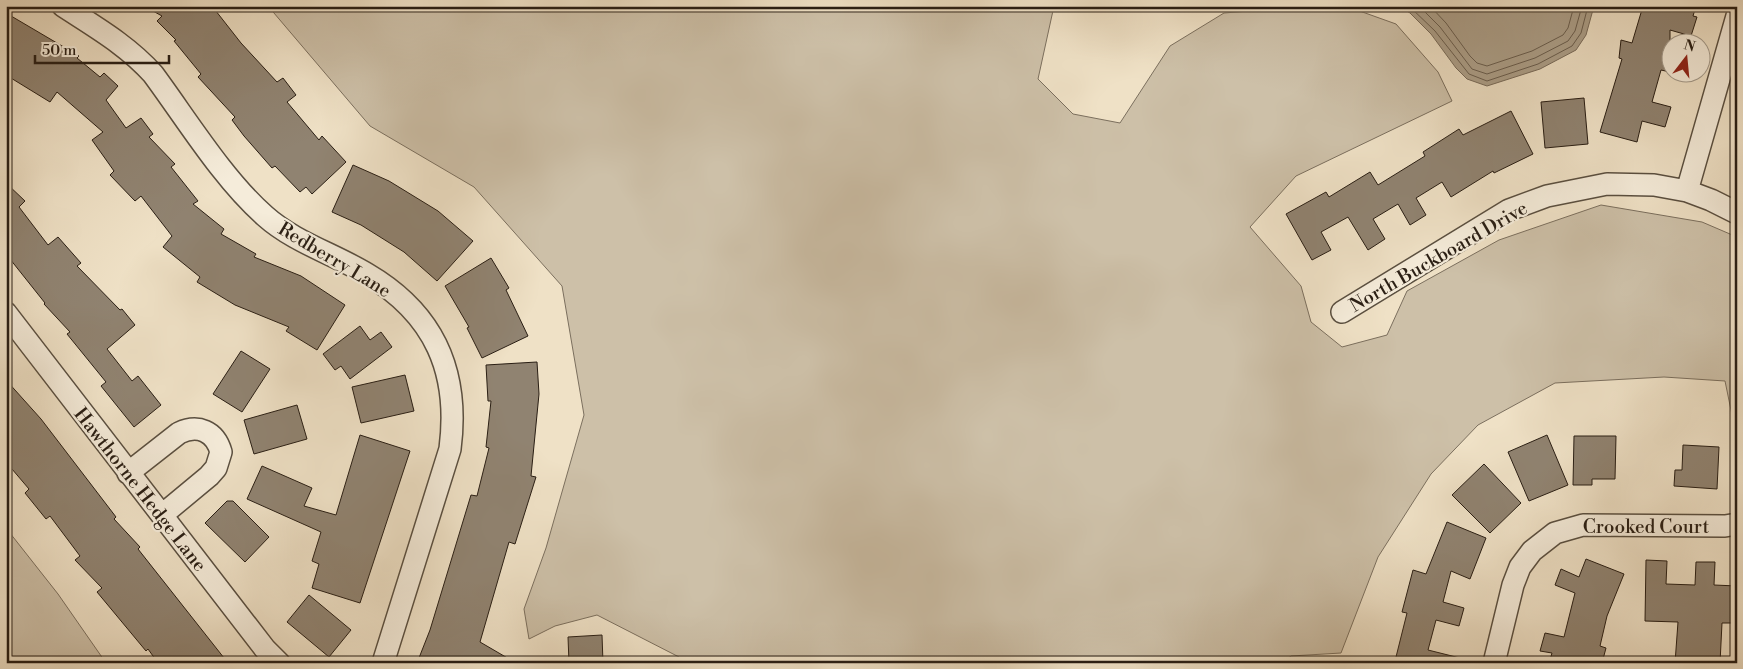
<svg xmlns="http://www.w3.org/2000/svg" width="1743" height="669" font-family="'Libre Bodoni',serif">
<style>
.green{fill:#cdc0a8;stroke:#7b6f5e}
.water{fill:#ac9f89;stroke:#786b5a}
.lines{fill:none;stroke-linecap:round;stroke-linejoin:round}
.shore{stroke:#6a5e4e;stroke-width:1}
.building{fill:#908371;stroke:#291e14}
.minor-casing{stroke:#5a4f40;stroke-width:24}
.minor{stroke:#f5ecda;stroke-width:21}
.labels{text-anchor:middle;stroke-width:4.5;stroke-linejoin:round;paint-order:stroke}
.street-label{font-size:19px;fill:#291e14;stroke:#f5ecda}
</style>
<rect width="100%" height="100%" fill="#efe1c6"/>
<filter id="stains"><feTurbulence type="fractalNoise" baseFrequency=".004" numOctaves="4"/><feColorMatrix values="0 0 0 0 .2 0 0 0 0 .09 0 0 0 0 .02 0 0 0 .5 -.17"/></filter>
<radialGradient id="worn" r=".72"><stop offset=".6" stop-color="#630" stop-opacity="0"/><stop offset="1" stop-color="#630" stop-opacity=".3"/></radialGradient>
<!-- green -->
<path class="green" d="M 268,6 L 1054,6 L 1038,79 L 1073,114 L 1120,123 L 1170,46 L 1224,13 L 1311,6 L 1354,9 L 1396,24 L 1438,72 L 1452,101 L 1296,176 L 1250,227 L 1301,286 L 1311,322 L 1342,347 L 1387,335 L 1407,291 L 1499,240 L 1601,205 L 1702,222 L 1737,237 L 1737,410 L 1732,415 L 1725,381 L 1664,377 L 1555,383 L 1478,425 L 1431,474 L 1378,557 L 1341,653 L 1291,656 L 1282,663 L 680,663 L 679,657 L 597,615 L 555,626 L 529,639 L 524,609 L 546,548 L 584,415 L 562,286 L 474,187 L 370,126 Z
M 6,528 L 58,594 L 106,663 L 6,663 Z"/>
<!-- water -->
<path class="water" d="M 1399,6 L 1594,6 L 1586,35 L 1576,50 L 1540,69 L 1487,86 L 1467,79 L 1456,68 L 1431,34 L 1410,13 Z"/>
<g class="lines">
<!-- shore -->
<path class="shore" d="M 1409,6 L 1435,31 L 1469,74 L 1487,81 L 1538,64 L 1572,46 L 1581,33 L 1588,6
M 1419,6 L 1440,27 L 1472,69 L 1487,74 L 1535,58 L 1568,41 L 1575,31 L 1582,6
M 1430,6 L 1446,23 L 1470,56 L 1477,63 L 1487,66 L 1532,51 L 1563,35 L 1568,28 L 1574,6"/>
</g>
<!-- building -->
<path class="building" d="M 144,6 L 212,6 L 241,43 L 277,82 L 283,78 L 296,95 L 287,102 L 319,140 L 322,136 L 346,162 L 312,194 L 306,187 L 300,192 L 275,166 L 272,168 L 244,136 L 232,120 L 235,117 L 198,77 L 201,74 L 174,41 L 176,40 L 157,21 L 162,16 Z
M 1643,6 L 1696,6 L 1693,16 L 1697,17 L 1691,36 L 1670,30 L 1670,72 L 1661,70 L 1652,102 L 1671,107 L 1665,127 L 1642,121 L 1637,142 L 1600,132 L 1622,59 L 1619,58 L 1621,40 L 1632,43 Z
M 6,13 L 79,56 L 77,58 L 100,77 L 104,73 L 118,86 L 106,100 L 126,128 L 141,118 L 153,134 L 149,137 L 175,164 L 171,167 L 198,201 L 193,204 L 224,229 L 221,234 L 256,254 L 254,257 L 301,276 L 345,305 L 317,350 L 286,331 L 289,327 L 235,305 L 197,282 L 200,277 L 163,247 L 172,236 L 141,196 L 135,201 L 110,175 L 114,171 L 92,140 L 103,132 L 57,92 L 50,102 L 6,75 Z
M 1584,98 L 1588,144 L 1545,148 L 1541,102 Z
M 1511,111 L 1533,154 L 1494,173 L 1493,171 L 1451,197 L 1442,182 L 1416,198 L 1426,215 L 1410,225 L 1398,204 L 1373,219 L 1385,239 L 1368,250 L 1348,217 L 1321,232 L 1331,250 L 1312,260 L 1286,214 L 1326,192 L 1329,197 L 1370,172 L 1378,185 L 1425,156 L 1423,152 L 1459,129 L 1463,135 Z
M 353,165 L 389,181 L 438,211 L 473,241 L 437,281 L 404,252 L 361,225 L 332,212 Z
M 6,183 L 25,201 L 19,207 L 48,245 L 58,237 L 81,263 L 77,266 L 120,310 L 122,309 L 135,325 L 107,349 L 132,381 L 138,376 L 161,405 L 134,427 L 101,386 L 106,382 L 67,334 L 70,332 L 44,304 L 45,303 L 6,254 Z
M 491,258 L 509,288 L 506,290 L 528,336 L 482,358 L 467,328 L 469,327 L 445,286 Z
M 360,326 L 370,340 L 381,332 L 392,347 L 350,379 L 341,366 L 335,370 L 323,354 Z
M 241,351 L 270,369 L 242,412 L 213,394 Z
M 537,362 L 539,394 L 531,476 L 536,477 L 515,544 L 509,542 L 480,642 L 516,663 L 417,663 L 430,630 L 471,495 L 477,496 L 489,448 L 486,447 L 491,401 L 488,401 L 486,365 Z
M 405,375 L 414,411 L 361,423 L 352,387 Z
M 6,380 L 41,419 L 116,517 L 114,519 L 140,547 L 138,549 L 228,663 L 158,663 L 148,649 L 146,651 L 97,592 L 102,588 L 75,560 L 80,556 L 50,516 L 46,519 L 25,493 L 29,489 L 6,462 Z
M 297,405 L 307,439 L 254,454 L 244,420 Z
M 360,435 L 410,451 L 360,603 L 312,588 L 319,564 L 312,561 L 321,532 L 247,499 L 262,466 L 312,488 L 304,506 L 336,515 Z
M 1547,435 L 1568,485 L 1529,501 L 1508,452 Z
M 1574,436 L 1616,436 L 1615,479 L 1592,479 L 1592,485 L 1573,485 Z
M 1683,445 L 1719,447 L 1717,489 L 1674,486 L 1675,470 L 1682,470 Z
M 1484,464 L 1521,503 L 1490,533 L 1452,495 Z
M 227,501 L 233,501 L 269,537 L 245,562 L 205,523 Z
M 1447,522 L 1486,538 L 1470,579 L 1451,571 L 1443,602 L 1464,608 L 1459,626 L 1436,620 L 1428,650 L 1460,658 L 1459,663 L 1402,663 L 1395,661 L 1407,613 L 1402,612 L 1413,570 L 1426,574 Z
M 1586,559 L 1624,574 L 1607,616 L 1600,646 L 1606,648 L 1602,663 L 1549,663 L 1552,653 L 1540,651 L 1545,633 L 1564,637 L 1575,593 L 1555,585 L 1561,569 L 1579,577 Z
M 1646,560 L 1667,561 L 1666,584 L 1695,585 L 1696,562 L 1715,562 L 1714,585 L 1737,586 L 1737,623 L 1722,623 L 1720,663 L 1675,663 L 1678,622 L 1645,621 Z
M 309,595 L 351,630 L 329,657 L 287,622 Z
M 602,635 L 603,663 L 569,663 L 568,637 Z"/>
<g class="lines">
<defs>
<path id="minor" d="M 63,6 C 95,27 127,45 153,74 C 187,120 223,179 265,216 C 294,242 334,254 367,274 C 435,314 460,372 450,449 L 383,663
M 1687,191 L 1737,16
M 1342,312 L 1509,210 L 1547,196 L 1607,184 L 1654,185 L 1687,191 L 1711,200 L 1737,213
M 6,313 L 265,649 L 279,663
M 128,473 L 179,433 C 198,424 215,431 221,452 L 216,468 L 209,476 L 162,515
M 1494,663 L 1513,585 L 1520,567 L 1532,551 L 1555,533 L 1583,525 L 1725,526 L 1737,524"/>
</defs>
<!-- minor casing -->
<use href="#minor" class="minor-casing"/>
<!-- minor -->
<use href="#minor" class="minor"/>
</g>
<g class="labels">
<!-- street labels -->
<g class="street-label">
<text transform="translate(1438 256) rotate(-30)" y="7">North Buckboard Drive</text>
<text transform="translate(335 259) rotate(31)" y="7">Redberry Lane</text>
<text transform="translate(141 489) rotate(52)" y="7">Hawthorne Hedge Lane</text>
<text x="1646" y="533">Crooked Court</text>
</g>
</g>
<!-- margin -->
<rect width="1743" height="669" fill="none" stroke="#efe1c6" stroke-width="25"/>
<rect x="8" y="8" width="1728" height="654" fill="none" stroke="#291e14" stroke-width="2.5"/>
<rect x="12" y="12" width="1718" height="644" fill="none" stroke="#291e14"/>
<!-- north arrow -->
<g transform="translate(1686 58) rotate(16)"><circle r="24" fill="#f5ecda" stroke="#a39a8b"/>
<path d="M0-4L9 19L0 12L-9 19Z" fill="#8f2418"/>
<text y="-8" font-size="14" font-weight="bold" text-anchor="middle" fill="#291e14">N</text>
</g>
<!-- scale -->
<path d="M35 55v8h134v-8" fill="none" stroke="#291e14" stroke-width="2.5"/>
<text x="42" y="55" font-size="15" fill="#291e14" stroke="#f5ecda" stroke-width="4" paint-order="stroke">50 m</text>
<rect width="100%" height="100%" filter="url(#stains)"/>
<rect width="100%" height="100%" fill="url(#worn)"/>
</svg>
